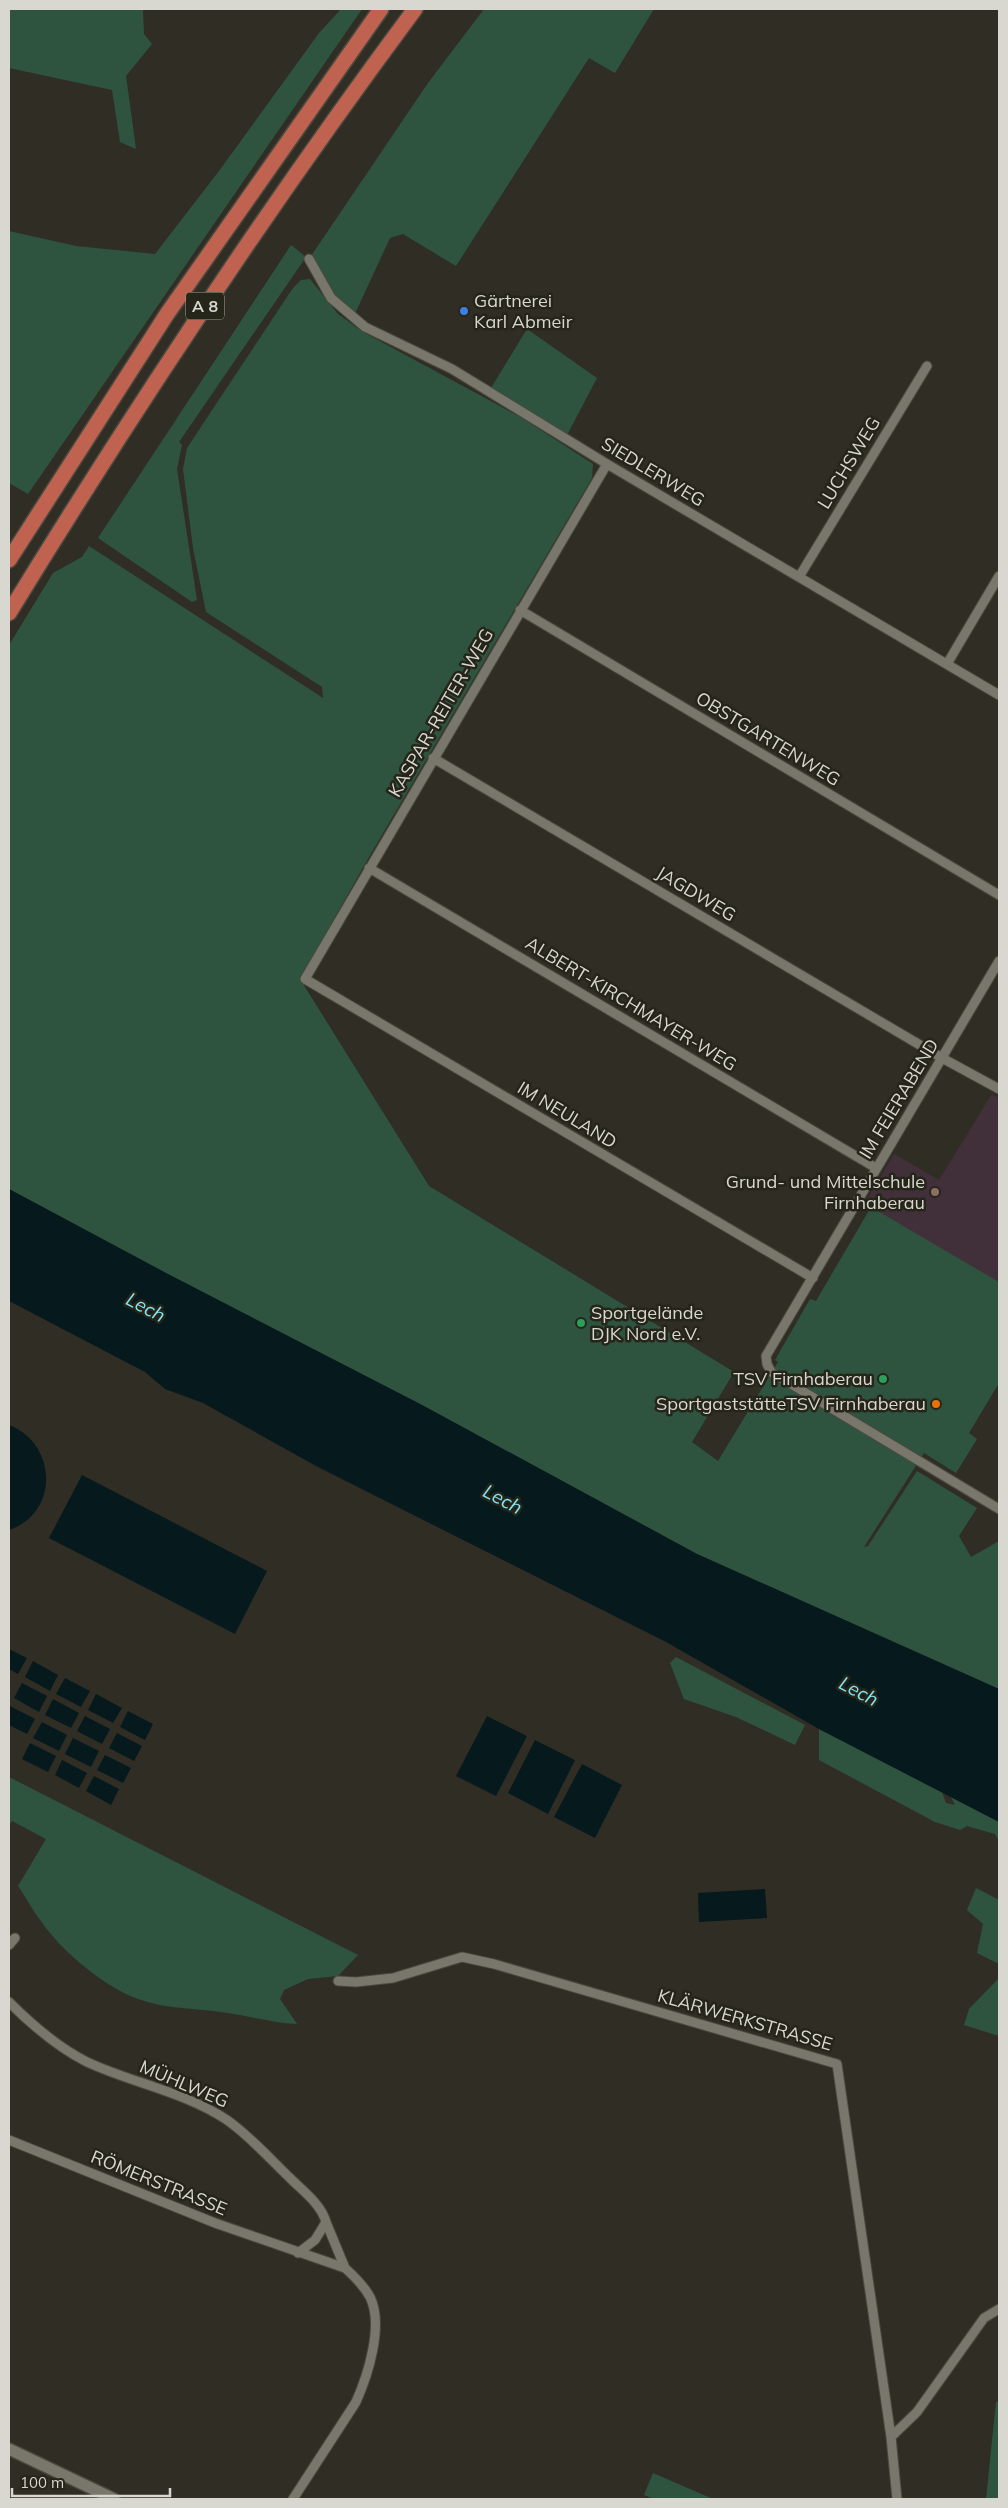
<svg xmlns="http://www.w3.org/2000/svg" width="1008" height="2508" font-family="Mulish,sans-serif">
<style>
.education{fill:#413039}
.green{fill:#2e5440}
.water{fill:#06191c}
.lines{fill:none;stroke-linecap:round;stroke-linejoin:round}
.street-casing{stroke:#4a4940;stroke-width:11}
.secondary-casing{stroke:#4a4940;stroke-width:14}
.highway-casing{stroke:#4a4940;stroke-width:18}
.street{stroke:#79776b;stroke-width:9}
.secondary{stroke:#79776b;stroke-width:11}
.highway{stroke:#bf624f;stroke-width:15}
.shop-dot{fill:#3f7fe0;stroke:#26251a;stroke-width:2}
.education-dot{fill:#8d6e63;stroke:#26251a;stroke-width:2}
.leisure-dot{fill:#2e9e5b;stroke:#26251a;stroke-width:2}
.food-dot{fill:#e8710a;stroke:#26251a;stroke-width:2}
.labels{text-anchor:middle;stroke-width:5;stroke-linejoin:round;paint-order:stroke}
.shield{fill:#26251a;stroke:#a3a299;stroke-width:1}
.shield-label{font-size:16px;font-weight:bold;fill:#d8d7d0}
.poi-label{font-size:18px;fill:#d8d7d0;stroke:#26251a;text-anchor:end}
.street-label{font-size:18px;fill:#d8d7d0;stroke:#26251a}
.water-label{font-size:19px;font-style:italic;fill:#81e5f4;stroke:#26251a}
</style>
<rect width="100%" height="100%" fill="#302e24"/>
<!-- education -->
<path class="education" d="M 992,1094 L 999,1098 L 999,1282 L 864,1204 L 894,1154 L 939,1180 Z"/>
<!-- green -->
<path class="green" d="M 9,9 L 143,9 L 144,34 L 152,44 L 126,76 L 136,149 L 120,142 L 112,90 L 9,68 Z
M 341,9 L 362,9 L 28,494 L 9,483 L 9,231 L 76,246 L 155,254 L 219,171 L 319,33 Z
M 484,9 L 654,9 L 615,73 L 589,58 L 456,266 L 403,234 L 390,238 L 353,318 L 331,298 L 309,259 L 428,83 Z
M 291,245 L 306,257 L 179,442 L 182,445 L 177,469 L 197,600 L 192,602 L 98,538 Z
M 310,279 L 338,314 L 363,332 L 522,418 L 593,464 L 592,478 L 369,857 L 300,979 L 429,1186 L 734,1372 L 692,1442 L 718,1461 L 778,1362 L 775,1360 L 810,1299 L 816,1301 L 871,1207 L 999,1282 L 999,1383 L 969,1433 L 977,1439 L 956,1473 L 924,1453 L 864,1547 L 868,1546 L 917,1471 L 977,1508 L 959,1536 L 971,1557 L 999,1541 L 999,1689 L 697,1554 L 422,1405 L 166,1273 L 9,1189 L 9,645 L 53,573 L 82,557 L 89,546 L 323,698 L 322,687 L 206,612 L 193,548 L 183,469 L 187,448 L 293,288 L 301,280 Z
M 527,329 L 597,378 L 566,437 L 491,388 Z
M 676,1657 L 805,1725 L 795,1745 L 736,1717 L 684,1699 L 670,1663 Z
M 819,1729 L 942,1792 L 946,1803 L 955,1805 L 951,1797 L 999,1822 L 999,1841 L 995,1834 L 967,1826 L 960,1830 L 935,1822 L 819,1760 Z
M 9,1777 L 358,1955 L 338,1976 L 308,1979 L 284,1990 L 280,1999 L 297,2024 C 271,2023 247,2015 221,2012 C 194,2008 165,2009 138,1999 C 105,1987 61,1951 41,1921 C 32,1910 26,1897 18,1886 L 46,1839 L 12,1821 L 9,1825 Z
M 976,1888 L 999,1900 L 999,1964 L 977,1953 L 983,1924 L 967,1910 Z
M 999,1978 L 999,2036 L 964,2025 L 969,2009 Z
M 996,2402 L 999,2402 L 999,2499 L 986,2499 Z
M 653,2473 L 713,2499 L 654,2499 L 644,2495 Z"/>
<!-- water -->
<path class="water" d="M 9,1189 L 166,1273 L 422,1405 L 697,1554 L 999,1689 L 999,1822 L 819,1729 L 666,1642 L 316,1466 L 203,1403 L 165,1389 L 145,1372 L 9,1301 Z
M 9,1425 C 57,1443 60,1513 9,1530 Z
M 82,1475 L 267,1571 L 235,1634 L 49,1538 Z
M 9,1649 L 27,1658 L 18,1674 L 9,1669 Z
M 33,1661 L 58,1675 L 50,1691 L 25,1677 Z
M 65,1678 L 90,1691 L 81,1707 L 56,1694 Z
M 22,1683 L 47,1696 L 39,1712 L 14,1698 Z
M 96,1694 L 122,1708 L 113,1723 L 88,1710 Z
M 53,1699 L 79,1713 L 71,1728 L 45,1715 Z
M 10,1706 L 35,1719 L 27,1734 L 9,1725 Z
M 128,1711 L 153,1724 L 145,1740 L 120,1727 Z
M 85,1716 L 110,1729 L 102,1744 L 77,1731 Z
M 487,1716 L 527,1736 L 496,1796 L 456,1776 Z
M 42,1722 L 67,1735 L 59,1751 L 33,1738 Z
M 117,1733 L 142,1746 L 134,1761 L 109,1748 Z
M 73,1738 L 99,1751 L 91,1767 L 65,1754 Z
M 535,1740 L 575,1760 L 548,1814 L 508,1793 Z
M 30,1743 L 56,1756 L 48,1772 L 22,1759 Z
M 105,1755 L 131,1768 L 123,1783 L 97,1770 Z
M 62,1760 L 87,1773 L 79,1788 L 55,1775 Z
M 582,1764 L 622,1785 L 595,1838 L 554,1817 Z
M 94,1776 L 119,1789 L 111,1805 L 86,1791 Z
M 765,1889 L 767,1918 L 699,1922 L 698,1893 Z"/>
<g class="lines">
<defs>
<path id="street" d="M 309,259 L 331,298 L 365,327 L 452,369 L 607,464 L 999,695
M 607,464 L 305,979 L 813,1278
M 799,577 L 927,366
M 520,610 L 999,895
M 947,664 L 999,576
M 433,758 L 942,1058 L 999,1089
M 369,868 L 876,1168
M 999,961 L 766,1356 L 767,1364 L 771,1372 L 999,1509
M 9,1945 L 15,1938
M 338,1981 L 356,1982 L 393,1978 L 462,1957 L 494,1964 L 837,2064 L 891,2437 L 897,2499
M 9,2002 C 31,2024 59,2048 87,2062 C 132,2083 185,2092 227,2120 C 250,2136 270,2159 291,2179 C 303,2191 321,2204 326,2222
M 9,2140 L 215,2223 L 345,2268 C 354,2276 364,2286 370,2297 C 384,2325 368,2375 356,2402 L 293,2499
M 298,2253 L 315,2240 L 326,2222 L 345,2268
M 891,2437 L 917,2412 L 984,2318 L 999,2309"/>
<path id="secondary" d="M 9,2449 L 114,2499"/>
<path id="highway" d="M 9,560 L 167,314 L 381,9
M 9,613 C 136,406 270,204 415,9"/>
</defs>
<!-- street casing -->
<use href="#street" class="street-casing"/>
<!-- secondary casing -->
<use href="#secondary" class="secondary-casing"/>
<!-- highway casing -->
<use href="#highway" class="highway-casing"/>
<!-- street -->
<use href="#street" class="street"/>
<!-- secondary -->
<use href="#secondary" class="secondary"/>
<!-- highway -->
<use href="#highway" class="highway"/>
</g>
<!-- markers -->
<circle class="shop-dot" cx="464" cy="311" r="5"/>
<circle class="education-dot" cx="935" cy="1192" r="5"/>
<g class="leisure-dot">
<circle cx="581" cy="1323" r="5"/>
<circle cx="883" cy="1379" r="5"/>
</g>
<circle class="food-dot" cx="936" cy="1404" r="5"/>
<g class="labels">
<!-- shield labels -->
<rect class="shield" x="186" y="292.5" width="38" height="27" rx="4"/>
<g class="shield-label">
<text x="205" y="312">A 8</text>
</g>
<!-- poi labels -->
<g class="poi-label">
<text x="474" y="307" text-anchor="start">Gärtnerei<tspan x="474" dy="21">Karl Abmeir</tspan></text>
<text x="925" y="1188">Grund- und Mittelschule<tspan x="925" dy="21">Firnhaberau</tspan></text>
<text x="591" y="1319" text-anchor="start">Sportgelände<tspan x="591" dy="21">DJK Nord e.V.</tspan></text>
<text x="873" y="1385">TSV Firnhaberau</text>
<text x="926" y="1410">SportgaststätteTSV Firnhaberau</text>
</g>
<!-- street labels -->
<g class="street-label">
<text transform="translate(849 463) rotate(-59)" y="6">LUCHSWEG</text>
<text transform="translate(653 472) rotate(31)" y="6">SIEDLERWEG</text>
<text transform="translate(441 713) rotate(-60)" y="6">KASPAR-REITER-WEG</text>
<text transform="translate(768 739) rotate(31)" y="6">OBSTGARTENWEG</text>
<text transform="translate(696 894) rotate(31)" y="6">JAGDWEG</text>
<text transform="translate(631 1004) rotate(31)" y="6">ALBERT-KIRCHMAYER-WEG</text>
<text transform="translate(899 1099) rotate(-59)" y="6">IM FEIERABEND</text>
<text transform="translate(567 1115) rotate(31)" y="6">IM NEULAND</text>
<text transform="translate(745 2020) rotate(16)" y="6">KLÄRWERKSTRASSE</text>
<text transform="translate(184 2084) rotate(23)" y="6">MÜHLWEG</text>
<text transform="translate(159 2183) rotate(22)" y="6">RÖMERSTRASSE</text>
</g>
<!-- water labels -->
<g class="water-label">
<text transform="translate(146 1307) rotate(28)" y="7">Lech</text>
<text transform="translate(503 1499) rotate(28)" y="7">Lech</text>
<text transform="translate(859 1691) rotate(28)" y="7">Lech</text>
</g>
</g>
<!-- border -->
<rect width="1008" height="2508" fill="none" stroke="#d8d7d0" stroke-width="20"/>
<!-- scale -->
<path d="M12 2488v8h158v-8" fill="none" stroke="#d8d7d0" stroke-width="2.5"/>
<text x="20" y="2488" font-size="15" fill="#d8d7d0" stroke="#26251a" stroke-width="4" paint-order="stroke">100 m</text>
</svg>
